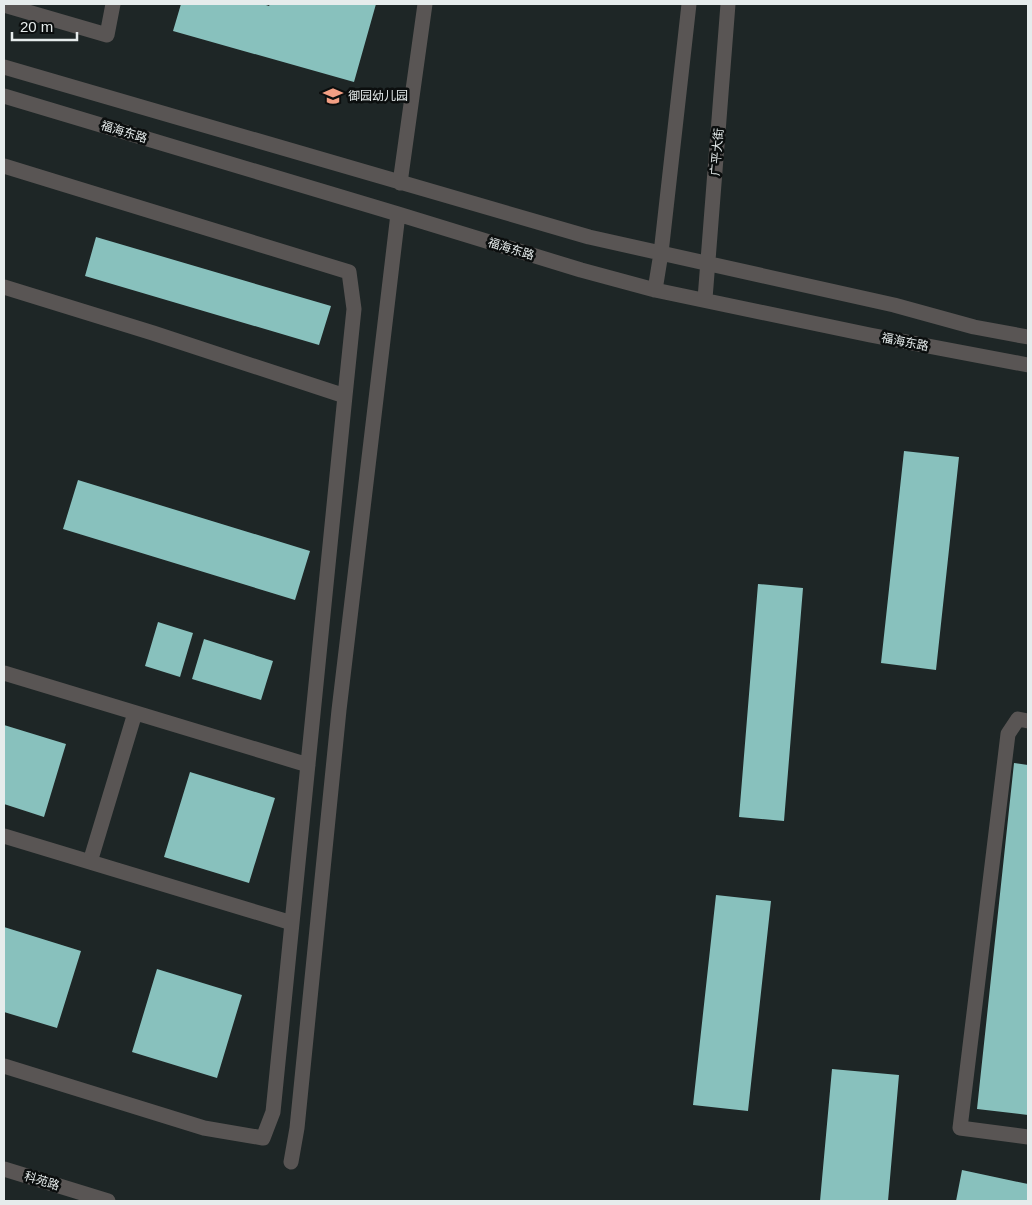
<svg xmlns="http://www.w3.org/2000/svg" width="1032" height="1205" font-family="Arial,'Noto Sans SC',sans-serif">
<style>
.building{fill:#88c1bd}
.lines{fill:none;stroke-linecap:round;stroke-linejoin:round}
.minor{stroke:#595554;stroke-width:15}
.labels{text-anchor:middle;stroke-width:5;stroke-linejoin:round;paint-order:stroke}
.poi-label{font-size:12px;fill:#e6ecec;stroke:#0b0e0e;text-anchor:start}
.street-label{font-size:12px;fill:#e6ecec;stroke:#0b0e0e}
</style>
<rect width="100%" height="100%" fill="#1e2626"/>
<!-- building -->
<path class="building" d="M 181,4 L 263,4 L 269,6 L 270,4 L 376,4 L 354,82 L 173,31 Z
M 96,237 L 331,306 L 319,345 L 85,276 Z
M 904,451 L 959,457 L 936,670 L 881,663 Z
M 78,480 L 310,551 L 295,600 L 63,529 Z
M 758,584 L 803,588 L 784,821 L 739,817 Z
M 158,622 L 193,633 L 180,677 L 145,666 Z
M 204,639 L 273,661 L 261,700 L 192,679 Z
M 4,725 L 66,744 L 44,817 L 4,804 Z
M 1014,763 L 1028,765 L 1028,1115 L 977,1109 Z
M 190,772 L 275,798 L 249,883 L 164,857 Z
M 716,895 L 771,901 L 748,1111 L 693,1105 Z
M 4,927 L 81,951 L 57,1028 L 4,1012 Z
M 157,969 L 242,995 L 217,1078 L 132,1052 Z
M 832,1069 L 899,1075 L 888,1201 L 820,1201 Z
M 962,1170 L 1028,1184 L 1028,1201 L 956,1201 Z"/>
<g class="lines">
<!-- minor -->
<path class="minor" d="M 4,5 L 107,35 L 113,4
M 4,67 L 589,237 L 894,305 L 974,327 L 1028,337
M 4,96 L 398,214 L 581,270 L 655,290 L 870,335 L 1028,365
M 4,166 L 349,272 L 354,309 L 345,396 L 153,333 L 4,287
M 400,183 L 425,4
M 655,290 L 661,253 L 689,4
M 705,299 L 728,4
M 4,673 L 308,765
M 1028,721 L 1018,719 L 1008,734 L 960,1128 L 1028,1137
M 4,836 L 292,923
M 90,862 L 135,713
M 4,1066 L 204,1128 L 263,1138 L 273,1112 L 345,396
M 291,1162 L 297,1128 L 339,710 L 398,214
M 4,1169 L 108,1201"/>
</g>
<!-- icons -->
<defs>
<symbol id="school-bare" viewBox="-9 -9 18 18"><path d="M0-5L7-2L0 1L-7-2ZM-4 1L0 2.5L4 1V4Q0 6-4 4Z" fill="#f39f84" stroke="#0b0e0e" stroke-width="2.5" paint-order="stroke"/></symbol>
</defs>
<g fill-rule="evenodd">
<use href="#school-bare" x="319" y="82" width="28" height="28"/>
</g>
<g class="labels">
<!-- poi labels -->
<g class="poi-label">
<text x="348" y="100">御园幼儿园</text>
</g>
<!-- street labels -->
<g class="street-label">
<text transform="translate(124 132) rotate(17)" y="4">福海东路</text>
<text transform="translate(717 152) rotate(-85)" y="4">广平大街</text>
<text transform="translate(511 249) rotate(17)" y="4">福海东路</text>
<text transform="translate(905 342) rotate(11)" y="4">福海东路</text>
<text transform="translate(42 1181) rotate(17)" y="4">科苑路</text>
</g>
</g>
<!-- border -->
<rect width="1032" height="1205" fill="none" stroke="#e6ecec" stroke-width="10"/>
<!-- scale -->
<path d="M12 32v8h65v-8" fill="none" stroke="#e6ecec" stroke-width="2.5"/>
<text x="20" y="32" font-size="15" fill="#e6ecec" stroke="#0b0e0e" stroke-width="4" paint-order="stroke">20 m</text>
</svg>
